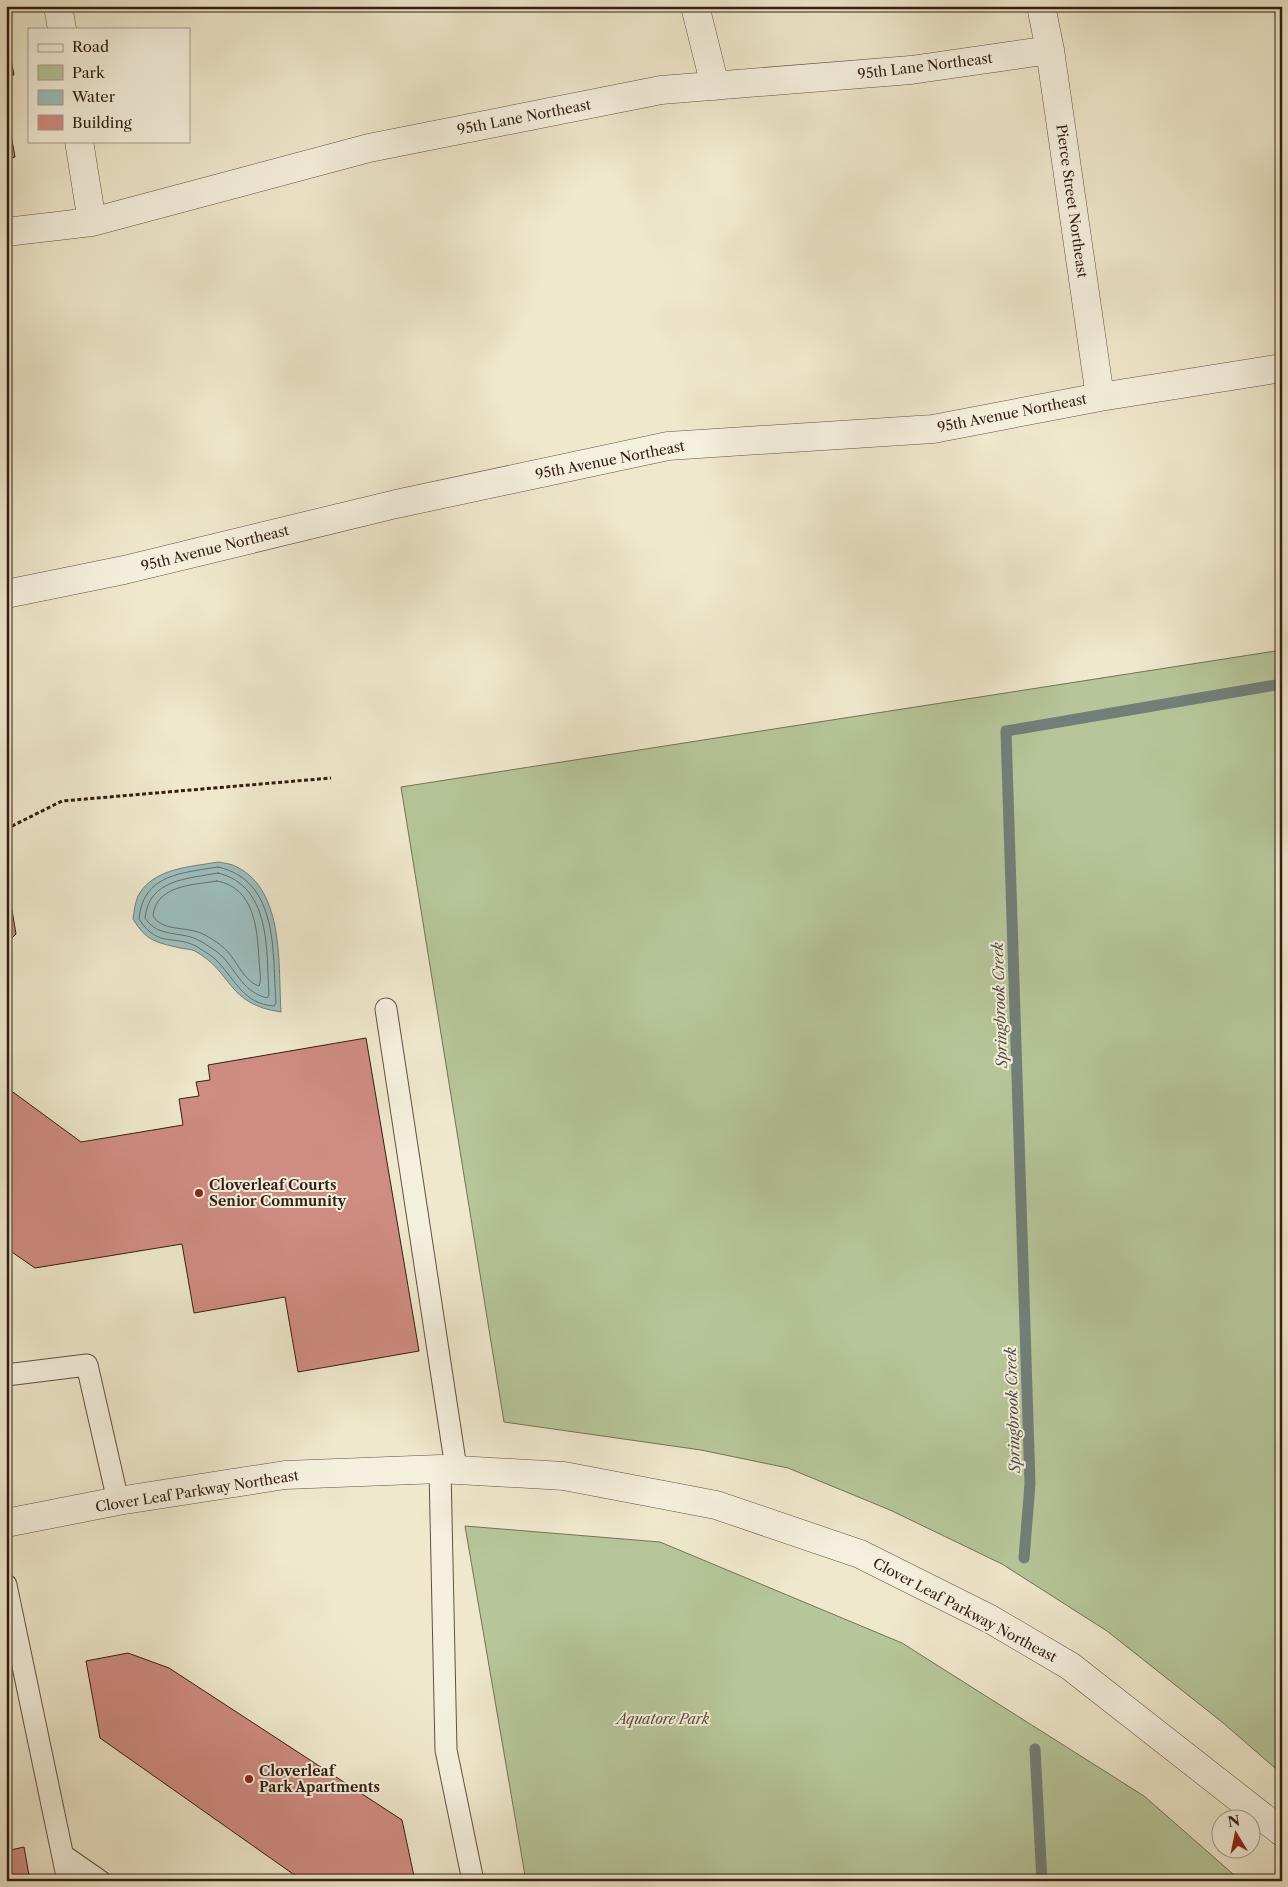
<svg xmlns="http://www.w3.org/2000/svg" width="1288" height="1887" font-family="'Libre Caslon Text',serif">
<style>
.green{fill:#b6c69a;stroke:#747256}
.water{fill:#9cbfbf;stroke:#727f79}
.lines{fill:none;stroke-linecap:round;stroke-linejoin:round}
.shore{stroke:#686e68;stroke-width:1}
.stream{stroke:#727f79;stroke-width:11}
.building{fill:#cf8c83;stroke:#331e11}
.service-casing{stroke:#625040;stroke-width:23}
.minor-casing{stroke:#625040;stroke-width:29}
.tertiary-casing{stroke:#625040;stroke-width:29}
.path{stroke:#331e11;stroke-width:3;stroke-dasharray:4 2.5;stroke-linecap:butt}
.service{stroke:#f5f0de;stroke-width:21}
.minor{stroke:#f5f0de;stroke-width:28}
.tertiary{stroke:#f5f0de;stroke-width:28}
.poi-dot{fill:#8f2418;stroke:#f5f0de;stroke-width:2}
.labels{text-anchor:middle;stroke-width:4;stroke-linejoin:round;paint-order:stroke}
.street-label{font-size:14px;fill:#331e11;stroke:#f5f0de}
.poi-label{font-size:14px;font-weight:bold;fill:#331e11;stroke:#f5f0de;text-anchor:start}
.park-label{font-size:14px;font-style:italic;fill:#5a503a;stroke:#f5f0de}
.water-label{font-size:15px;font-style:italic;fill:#524e45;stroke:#f5f0de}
</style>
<rect width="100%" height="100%" fill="#efe8cd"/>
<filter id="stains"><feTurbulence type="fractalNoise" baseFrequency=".004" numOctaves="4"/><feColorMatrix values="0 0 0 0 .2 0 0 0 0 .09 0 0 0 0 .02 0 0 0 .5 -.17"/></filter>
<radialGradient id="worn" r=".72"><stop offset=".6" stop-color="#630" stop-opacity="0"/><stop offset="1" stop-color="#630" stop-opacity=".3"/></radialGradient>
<!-- green -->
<path class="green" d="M 1282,650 L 1282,1774 L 1222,1722 L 1107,1631 L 1002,1564 L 890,1510 L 788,1468 L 701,1450 L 504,1422 L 401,787 Z
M 465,1526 L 660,1542 L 902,1643 L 1144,1796 L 1241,1881 L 526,1881 Z"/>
<!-- water -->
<path class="water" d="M 218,862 C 224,863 232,864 237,867 C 285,891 278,967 281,1012 C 226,1004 234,973 195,951 C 191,949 185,949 180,948 C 156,942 147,942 133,919 C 134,912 135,903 138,896 C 153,868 190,867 218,862 Z"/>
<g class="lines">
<!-- shore -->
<path class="shore" d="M 218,867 C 280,881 272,954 276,1003 L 274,1006 C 244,1004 236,981 218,962 C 213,956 205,952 199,948 C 176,933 159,950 139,919 C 143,874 182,873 218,867 Z
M 218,873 C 272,886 266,952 269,995 L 267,998 C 244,992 237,973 223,957 C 217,951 207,945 200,941 C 181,930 159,939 145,918 C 149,879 187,879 218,873 Z
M 217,881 C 255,888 257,929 259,959 C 259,967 262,979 259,986 C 245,982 237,962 228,952 C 222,945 211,938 203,934 C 187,926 163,932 153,916 C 156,885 193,885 217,881 Z"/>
<!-- stream -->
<path class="stream" d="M 1024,1558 L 1030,1484 L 1006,731 L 1282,684
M 1035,1749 L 1042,1881"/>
</g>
<!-- building -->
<path class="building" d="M 9,48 L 14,75 L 6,76 L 6,49 Z
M 7,112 L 15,157 L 6,159 L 6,112 Z
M 6,875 L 16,934 L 6,944 Z
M 366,1038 L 419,1351 L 298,1372 L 285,1297 L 194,1313 L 182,1244 L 35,1268 L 6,1248 L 6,1087 L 81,1142 L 183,1125 L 179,1099 L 199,1096 L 196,1082 L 210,1080 L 208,1065 Z
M 128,1653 L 169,1668 L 402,1820 L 415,1881 L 303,1881 L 100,1738 L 86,1661 Z
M 24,1847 L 30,1881 L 6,1881 L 6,1851 Z"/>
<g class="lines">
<defs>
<path id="service" d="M 386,1009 L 456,1468
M 6,1375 L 87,1365 L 118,1501
M 440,1469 L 446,1750 L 473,1881
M 6,1585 L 68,1881
M 64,1856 L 100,1881"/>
<path id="minor" d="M 58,6 L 62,29
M 695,6 L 715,86
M 1041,6 L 1050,50 L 1100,397
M 79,141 L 92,222
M 6,232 L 92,222 L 369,148 L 661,90 L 911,70 L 1050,50
M 6,594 L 124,570 L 396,504 L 668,446 L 933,429 L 1100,397 L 1282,368"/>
<path id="tertiary" d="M 6,1523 L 118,1501 L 285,1475 L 440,1469 L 564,1476 L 716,1505 L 860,1554 L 990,1619 L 1070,1666 L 1282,1832"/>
</defs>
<!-- service casing -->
<use href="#service" class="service-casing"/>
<!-- minor casing -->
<use href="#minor" class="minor-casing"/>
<!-- tertiary casing -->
<use href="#tertiary" class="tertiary-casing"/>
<!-- path -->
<path class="path" d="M 6,829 L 62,801 L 331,778"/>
<!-- service -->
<use href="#service" class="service"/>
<!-- minor -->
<use href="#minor" class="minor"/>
<!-- tertiary -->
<use href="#tertiary" class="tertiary"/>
</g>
<!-- markers -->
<g class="poi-dot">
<circle cx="199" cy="1193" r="5"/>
<circle cx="249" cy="1779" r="5"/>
</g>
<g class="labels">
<!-- street labels -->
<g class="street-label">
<text transform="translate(925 66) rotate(-7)" y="5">95th Lane Northeast</text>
<text transform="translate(524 117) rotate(-11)" y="5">95th Lane Northeast</text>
<text transform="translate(1072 201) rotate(82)" y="5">Pierce Street Northeast</text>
<text transform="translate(1012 413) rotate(-11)" y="5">95th Avenue Northeast</text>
<text transform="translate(610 460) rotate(-11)" y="5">95th Avenue Northeast</text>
<text transform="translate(215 548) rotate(-14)" y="5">95th Avenue Northeast</text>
<text transform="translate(197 1491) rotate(-9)" y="5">Clover Leaf Parkway Northeast</text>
<text transform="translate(965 1610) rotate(28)" y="5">Clover Leaf Parkway Northeast</text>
</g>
<!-- poi labels -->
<g class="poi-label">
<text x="209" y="1190">Cloverleaf Courts<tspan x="209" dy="16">Senior Community</tspan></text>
<text x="259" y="1776">Cloverleaf<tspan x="259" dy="16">Park Apartments</tspan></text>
</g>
<!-- park labels -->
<g class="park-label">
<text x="663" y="1724">Aquatore Park</text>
</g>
<!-- water labels -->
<g class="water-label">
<text transform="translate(1000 1005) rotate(-92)" y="5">Springbrook Creek</text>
<text transform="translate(1013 1410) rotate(-92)" y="5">Springbrook Creek</text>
</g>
</g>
<!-- margin -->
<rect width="1288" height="1887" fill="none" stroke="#efe8cd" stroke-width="25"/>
<rect x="8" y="8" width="1273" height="1872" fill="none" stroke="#331e11" stroke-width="2.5"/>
<rect x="12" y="12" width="1263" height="1862" fill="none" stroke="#331e11"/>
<!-- legend -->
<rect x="28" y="28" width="162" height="115" fill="#f5f0de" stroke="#a79c8c"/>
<rect x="38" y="44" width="25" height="8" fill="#f5f0de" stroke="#a79c8c"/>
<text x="72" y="52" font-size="15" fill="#331e11">Road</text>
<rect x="38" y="65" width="25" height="15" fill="#b6c69a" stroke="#a79c8c"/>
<text x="72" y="78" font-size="15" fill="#331e11">Park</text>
<rect x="38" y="90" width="25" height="15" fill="#9cbfbf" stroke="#a79c8c"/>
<text x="72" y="102" font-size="15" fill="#331e11">Water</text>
<rect x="38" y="115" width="25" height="15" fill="#cf8c83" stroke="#a79c8c"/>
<text x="72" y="128" font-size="15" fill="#331e11">Building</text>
<!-- north arrow -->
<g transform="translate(1236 1834) rotate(350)"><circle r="24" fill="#f5f0de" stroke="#a79c8c"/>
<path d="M0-4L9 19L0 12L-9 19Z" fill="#8f2418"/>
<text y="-8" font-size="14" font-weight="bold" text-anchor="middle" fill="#331e11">N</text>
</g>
<rect width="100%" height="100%" filter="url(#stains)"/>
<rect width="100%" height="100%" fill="url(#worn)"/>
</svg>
